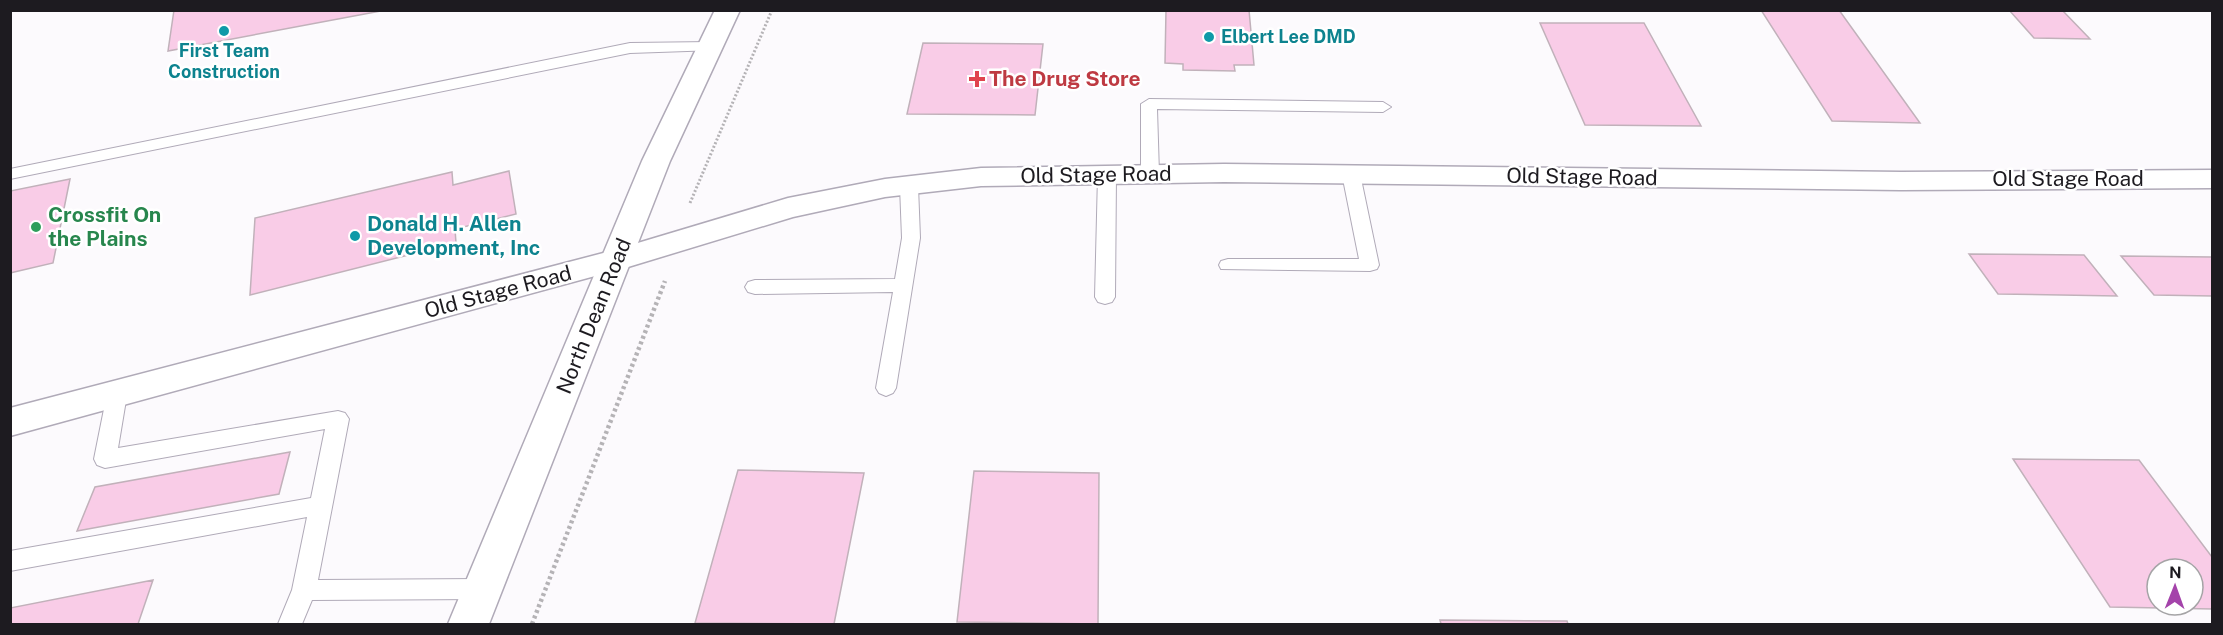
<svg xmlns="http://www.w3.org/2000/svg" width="2223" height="635" font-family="'Public Sans',sans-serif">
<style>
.building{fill:#f9cce7;stroke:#c1b1ba;stroke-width:1.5;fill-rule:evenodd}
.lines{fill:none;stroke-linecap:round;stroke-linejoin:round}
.lane-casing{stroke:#b0aab8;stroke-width:2}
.street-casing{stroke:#b0aab8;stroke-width:3}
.secondary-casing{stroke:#b0aab8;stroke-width:3}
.path-far1{stroke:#b5b3b6;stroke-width:3;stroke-dasharray:2 2;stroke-linecap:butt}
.path{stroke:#b5b3b6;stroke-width:4.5;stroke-dasharray:3 3;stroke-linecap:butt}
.lane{fill:#fff;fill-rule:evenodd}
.street{fill:#fff;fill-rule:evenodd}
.secondary{fill:#fff;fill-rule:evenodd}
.culture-dot{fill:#0f9aa8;stroke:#fff;stroke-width:2}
.health-dot{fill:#e0444e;stroke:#fff;stroke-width:2}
.leisure-dot{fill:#2e9e5b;stroke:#fff;stroke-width:2}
.labels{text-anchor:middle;stroke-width:5;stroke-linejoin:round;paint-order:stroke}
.far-culture-label{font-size:18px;font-weight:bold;fill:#0d838f;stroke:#fff;text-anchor:start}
.health-label{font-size:21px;font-weight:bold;fill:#be3a42;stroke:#fff;text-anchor:start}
.street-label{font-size:21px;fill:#1d1b20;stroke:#fff}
.leisure-label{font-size:21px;font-weight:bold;fill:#27864d;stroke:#fff;text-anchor:start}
.culture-label{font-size:21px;font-weight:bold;fill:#0d838f;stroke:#fff;text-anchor:start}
</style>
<rect width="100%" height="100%" fill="#fcfafd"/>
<!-- building -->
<path class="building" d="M 174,10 L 386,10 L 168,51 Z
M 1166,10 L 1249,10 L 1254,65 L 1234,65 L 1235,71 L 1183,70 L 1183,64 L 1165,63 Z
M 1761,10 L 1839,10 L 1920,123 L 1832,121 Z
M 2009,10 L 2062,10 L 2090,39 L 2034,38 Z
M 1540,23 L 1644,23 L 1701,126 L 1585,125 Z
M 923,43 L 1043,44 L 1035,115 L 907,114 Z
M 509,171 L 516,214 L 455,229 L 456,243 L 250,295 L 255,218 L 452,172 L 453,185 Z
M 70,179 L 53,263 L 10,273 L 10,191 Z
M 1969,254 L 2084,255 L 2117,296 L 1998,294 Z
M 2121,256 L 2212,257 L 2212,296 L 2154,295 Z
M 290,452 L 279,494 L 77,531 L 95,487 Z
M 2013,459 L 2139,460 L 2212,557 L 2212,609 L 2110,607 ZM 2157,569 L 2193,569 L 2193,605 L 2157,605 Z
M 738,470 L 864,473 L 834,624 L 695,623 Z
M 974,471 L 1099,473 L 1098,624 L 957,622 Z
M 153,580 L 138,624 L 10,624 L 10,608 Z
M 1440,620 L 1567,621 L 1568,624 L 1441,624 Z"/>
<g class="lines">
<defs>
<path id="lane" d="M 711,42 L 719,47 L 716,50 L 630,53 L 10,179 L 10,169 L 630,43 Z
M 1149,99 L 1383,102 L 1391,107 L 1383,112 L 1157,109 L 1159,174 L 1156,178 L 1144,178 L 1141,174 L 1141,104 Z
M 1351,169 L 1357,170 L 1360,174 L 1379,265 L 1377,269 L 1370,271 L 1221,269 L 1219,265 L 1221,261 L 1228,259 L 1359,259 L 1342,174 L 1345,170 Z
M 1107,170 L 1113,171 L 1116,175 L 1115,297 L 1112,302 L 1105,304 L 1098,302 L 1095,297 L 1098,175 L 1101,171 Z
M 909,181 L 915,182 L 918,186 L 920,238 L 896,388 L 893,393 L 886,396 L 879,393 L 876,388 L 893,292 L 755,294 L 748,292 L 745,287 L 748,282 L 755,280 L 895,279 L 902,238 L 900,186 L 903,182 Z
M 117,386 L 124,388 L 127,394 L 118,448 L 338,411 L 345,413 L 349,419 L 318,580 L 482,579 L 490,582 L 494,589 L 490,596 L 482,599 L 312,600 L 302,624 L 278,624 L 292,590 L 307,517 L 10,571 L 10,551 L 311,498 L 325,429 L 105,468 L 97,465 L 94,459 L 107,394 L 110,388 Z"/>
<path id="street" d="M 1224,164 L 1901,172 L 2212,170 L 2212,188 L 1901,190 L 1224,182 L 981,186 L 885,197 L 793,217 L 628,267 L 10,436 L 10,408 L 611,251 L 788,198 L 885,179 L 981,168 Z"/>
<path id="secondary" d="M 715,10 L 740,10 L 670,161 L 489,624 L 448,624 L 642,161 Z"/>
</defs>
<!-- lane casing -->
<use href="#lane" class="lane-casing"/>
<!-- street casing -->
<use href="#street" class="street-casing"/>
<!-- secondary casing -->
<use href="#secondary" class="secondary-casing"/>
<!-- path-far1 -->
<path class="path-far1" d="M 690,203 L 772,10"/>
<!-- path -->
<path class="path" d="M 532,624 L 665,281"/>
<!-- lane -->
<use href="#lane" class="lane"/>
<!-- street -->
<use href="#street" class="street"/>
<!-- secondary -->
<use href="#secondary" class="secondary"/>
</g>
<!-- markers -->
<g class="culture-dot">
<circle cx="224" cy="31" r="6"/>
<circle cx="1209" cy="37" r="6"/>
<circle cx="355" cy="236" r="6"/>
</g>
<path class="health-dot" d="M974 70h6v6h6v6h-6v6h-6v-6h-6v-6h6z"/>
<circle class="leisure-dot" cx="36" cy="227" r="6"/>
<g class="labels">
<!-- far-culture labels -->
<g class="far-culture-label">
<text x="1221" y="43">Elbert Lee DMD</text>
<text x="224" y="57" text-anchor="middle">First Team<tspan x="224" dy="21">Construction</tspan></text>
</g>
<!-- health labels -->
<g class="health-label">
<text x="989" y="86">The Drug Store</text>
</g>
<!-- street labels -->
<g class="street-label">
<text transform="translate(1096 175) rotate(-1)" y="7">Old Stage Road</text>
<text transform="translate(1582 177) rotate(1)" y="7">Old Stage Road</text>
<text x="2068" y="186">Old Stage Road</text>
<text transform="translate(498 292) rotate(-15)" y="7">Old Stage Road</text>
<text transform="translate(594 316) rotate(-68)" y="7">North Dean Road</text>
</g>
<!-- leisure labels -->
<g class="leisure-label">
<text x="48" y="222">Crossfit On<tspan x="48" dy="24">the Plains</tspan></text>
</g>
<!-- culture labels -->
<g class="culture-label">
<text x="367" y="231">Donald H. Allen<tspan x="367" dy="24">Development, Inc</tspan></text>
</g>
</g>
<!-- border -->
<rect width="2223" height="635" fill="none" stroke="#1d1b20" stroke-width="24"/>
<!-- north arrow -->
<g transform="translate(2175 587) rotate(1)"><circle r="28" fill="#ffffff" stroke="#a5a4a6" stroke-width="1.5"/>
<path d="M0-4.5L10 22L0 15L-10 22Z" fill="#a443aa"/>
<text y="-9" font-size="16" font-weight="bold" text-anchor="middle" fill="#1d1b20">N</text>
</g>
</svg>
